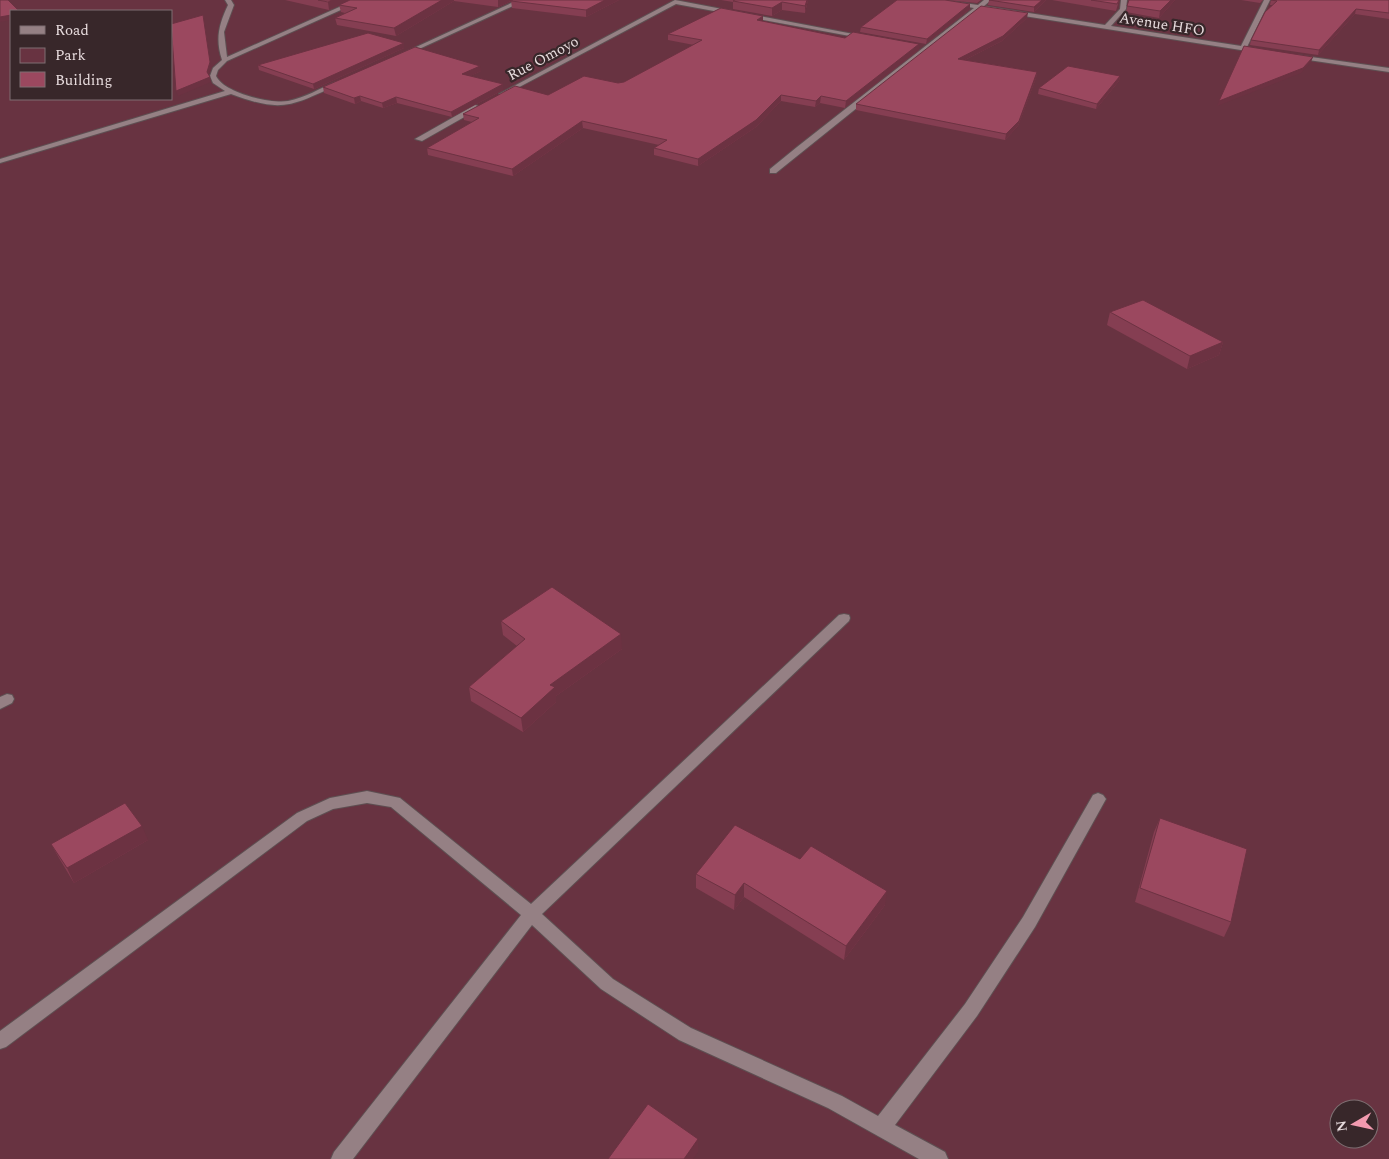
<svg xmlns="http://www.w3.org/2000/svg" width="1389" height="1159" font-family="Spectral,serif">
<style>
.green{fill:#683341;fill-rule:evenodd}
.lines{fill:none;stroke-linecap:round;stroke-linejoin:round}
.minor-casing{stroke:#5e4f52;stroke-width:2}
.minor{fill:#958084;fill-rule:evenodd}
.wall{fill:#853e52}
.shaded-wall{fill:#6c3242}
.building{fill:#9b485f;stroke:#6c3242}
.labels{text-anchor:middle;stroke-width:4.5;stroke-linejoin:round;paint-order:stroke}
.far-street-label{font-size:15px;fill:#e7dbdd;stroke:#38272a}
</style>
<rect width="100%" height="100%" fill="#433134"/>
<!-- green -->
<path class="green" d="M 0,0 L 1389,0 L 1389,1159 L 0,1159 ZM 11,11 L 171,11 L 171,99 L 11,99 ZM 1339,1109 L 1369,1109 L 1369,1139 L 1339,1139 Z"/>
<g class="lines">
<defs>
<path id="minor" d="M 225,0 L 231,0 L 234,5 L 224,32 L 227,57 L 355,0 L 363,0 L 227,61 L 218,70 L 216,76 C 224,93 271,104 288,101 C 305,98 320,88 336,82 L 340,82 L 340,84 C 292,105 284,114 231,94 L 0,163 L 0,159 L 225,91 L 213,83 L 210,76 L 213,68 L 222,60 C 215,39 219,24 228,5 Z
M 518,0 L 526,0 L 406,55 L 401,54 Z
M 675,0 L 869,37 L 866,39 L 676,4 L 504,95 L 499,94 Z
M 928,0 L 942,0 L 978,5 L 984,0 L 991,0 L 984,6 L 1105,25 L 1120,9 L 1121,0 L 1127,0 L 1126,9 L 1111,26 L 1241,46 L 1264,0 L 1270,0 L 1247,47 L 1262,50 L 1260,53 L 980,9 L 776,173 L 770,173 L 770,169 L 797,147 L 974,8 Z
M 1297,55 L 1389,68 L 1389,72 L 1295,58 L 1294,57 Z
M 475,105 L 482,107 L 422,141 L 415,139 Z
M 844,614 L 849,615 L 850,618 L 849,621 L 542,914 L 613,979 L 691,1028 L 842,1096 L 878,1116 L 965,1004 L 1023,917 L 1093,795 L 1098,793 L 1103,795 L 1106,799 L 1035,927 L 977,1016 L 895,1125 L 945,1152 L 948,1159 L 919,1159 L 828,1108 L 679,1040 L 601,989 L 532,925 L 353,1159 L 331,1159 L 334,1152 L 521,915 L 391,807 L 367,803 L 333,809 L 307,821 L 6,1047 L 0,1049 L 0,1031 L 297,813 L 330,798 L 367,791 L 400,798 L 531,904 L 839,615 Z
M 7,694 L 12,695 L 14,699 L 12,703 L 0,709 L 0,697 Z"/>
</defs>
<!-- minor casing -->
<use href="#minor" class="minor-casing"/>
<!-- minor -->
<use href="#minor" class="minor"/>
</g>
<!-- wall -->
<path class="wall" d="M 285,0 L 619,0 L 586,17 L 512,8 L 511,1 L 498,7 L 454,1 L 396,36 L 337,25 L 335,18 L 345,13 L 341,12 L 339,5 L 329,10 Z
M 721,0 L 808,0 L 805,13 L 782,10 L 772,16 L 733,9 L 733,2 Z
M 897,0 L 981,0 L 977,3 L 947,0 L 970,9 L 926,44 L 860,32 L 861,27 Z
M 989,0 L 1046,0 L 1034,12 L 988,5 Z
M 1052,0 L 1119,0 L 1116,11 Z
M 1129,0 L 1175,0 L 1159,18 L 1126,12 Z
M 1241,0 L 1263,0 L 1260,3 Z
M 1271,0 L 1389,0 L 1389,19 L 1355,14 L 1318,55 L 1250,45 L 1251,40 L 1273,5 L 1270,5 Z
M 1027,18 L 1002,41 L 965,60 L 1037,72 L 1036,78 L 1018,126 L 1005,140 L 856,110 L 856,104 Z
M 763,21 L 845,38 L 919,44 L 919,50 L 845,108 L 820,103 L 815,107 L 781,101 L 756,127 L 698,166 L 654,155 L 654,148 L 659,145 L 583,128 L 513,176 L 428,155 L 427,148 L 472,122 L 464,120 L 463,114 L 548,95 L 624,82 L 694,45 L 668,40 L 668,34 Z
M 404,43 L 404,48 L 314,89 L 259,70 L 258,65 Z
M 481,71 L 470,76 L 503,84 L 503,90 L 452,117 L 397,103 L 383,108 L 361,101 L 355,104 L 324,93 L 323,87 Z
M 1120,76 L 1119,81 L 1096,109 L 1038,94 L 1039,88 Z
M 1110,312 L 1223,342 L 1219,355 L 1187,369 L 1107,325 Z
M 501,621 L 622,649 L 556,696 L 556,702 L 523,732 L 471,701 L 469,687 L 517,646 L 503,635 Z
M 1160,818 L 1231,922 L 1224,937 L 1135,902 L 1154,832 Z
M 148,840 L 74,883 L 59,858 L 51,844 Z
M 696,874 L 885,905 L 844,960 L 744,897 L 734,910 L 696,888 Z"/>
<!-- shaded-wall -->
<path class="shaded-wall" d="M 332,0 L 350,0 L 329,10 L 328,2 Z
M 442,0 L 454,0 L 454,1 L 396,36 L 394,28 Z
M 498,0 L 513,0 L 498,7 Z
M 605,0 L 619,0 L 586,17 L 586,10 Z
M 807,0 L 808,0 L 805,13 L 805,6 Z
M 1042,0 L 1046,0 L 1034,12 L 1034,7 Z
M 1171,0 L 1175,0 L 1159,18 L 1160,11 Z
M 782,2 L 782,10 L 772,16 L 772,8 Z
M 970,4 L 970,9 L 926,44 L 927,39 Z
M 1356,9 L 1355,14 L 1318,55 L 1319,50 Z
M 1028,13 L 1027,18 L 1002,41 L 957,64 L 958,59 Z
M 11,15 L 11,20 L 0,22 L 0,17 Z
M 203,15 L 211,67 L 208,77 L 207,72 Z
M 763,16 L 763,22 L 757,20 Z
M 404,43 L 404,48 L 314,89 L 313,84 Z
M 919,44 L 919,50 L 845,108 L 846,101 Z
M 1313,57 L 1311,62 L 1301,73 L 1217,106 L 1219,101 Z
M 480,66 L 481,71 L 462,80 L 462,74 Z
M 1037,72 L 1036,78 L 1018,126 L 1005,140 L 1006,134 Z
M 1120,76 L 1119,81 L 1096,109 L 1097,104 Z
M 210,77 L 211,82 L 178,96 L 176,91 Z
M 503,84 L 503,90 L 452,117 L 451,112 Z
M 781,95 L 781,101 L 756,127 L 698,166 L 698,159 Z
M 360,96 L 361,101 L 355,104 L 354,98 Z
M 821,96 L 820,103 L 815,107 L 816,101 Z
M 396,97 L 397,103 L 383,108 L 382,103 Z
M 582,121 L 583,128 L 513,176 L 512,169 Z
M 1223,342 L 1219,355 L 1187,369 L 1190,356 Z
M 621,634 L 622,649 L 556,696 L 556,702 L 523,732 L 521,718 L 550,685 Z
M 142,826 L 148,840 L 74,883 L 67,868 Z
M 744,883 L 744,897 L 734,910 L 735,895 Z
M 887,891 L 885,905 L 844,960 L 846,946 Z
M 698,1139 L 698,1152 L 693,1159 L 684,1159 Z"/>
<!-- building -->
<path class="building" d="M 0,0 L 8,0 L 19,11 L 11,11 L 11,15 L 0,17 Z
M 318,0 L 332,0 L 328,2 Z
M 350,0 L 442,0 L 394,28 L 335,18 L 357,8 L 339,5 Z
M 513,0 L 605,0 L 586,10 L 511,1 Z
M 735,0 L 807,0 L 805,6 L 782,2 L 772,8 L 733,1 Z
M 897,0 L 945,0 L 970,4 L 927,39 L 861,27 Z
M 989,0 L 1042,0 L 1034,7 Z
M 1091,0 L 1119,0 L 1117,4 Z
M 1129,0 L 1171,0 L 1160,11 L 1127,6 Z
M 1271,0 L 1389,0 L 1389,13 L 1356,9 L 1319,50 L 1251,40 L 1265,12 L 1277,1 Z
M 981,6 L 1028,13 L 1003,36 L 958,59 L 1037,72 L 1019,121 L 1006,134 L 856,104 Z
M 721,8 L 763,16 L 757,20 L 845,38 L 853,32 L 919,44 L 846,101 L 821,96 L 816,101 L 781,95 L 756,120 L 698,159 L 654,148 L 667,140 L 582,121 L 512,169 L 427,148 L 479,118 L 463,114 L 515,86 L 548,95 L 584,76 L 618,83 L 624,82 L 702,40 L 668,34 Z
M 203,15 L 210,62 L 207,72 L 210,77 L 176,91 L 171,24 Z
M 368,33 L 404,43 L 313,84 L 258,65 Z
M 1244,46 L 1313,57 L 1303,68 L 1219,101 Z
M 415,47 L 480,66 L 462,74 L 503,84 L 451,112 L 396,97 L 382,103 L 360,96 L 354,98 L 323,87 Z
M 1068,66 L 1120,76 L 1097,104 L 1039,88 Z
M 1143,300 L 1223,342 L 1190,356 L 1110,312 Z
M 552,587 L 621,634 L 550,685 L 555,687 L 521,718 L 469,687 L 525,639 L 501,621 Z
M 125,803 L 142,826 L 67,868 L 51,844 Z
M 1160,818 L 1247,849 L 1231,922 L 1140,888 Z
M 735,825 L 800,859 L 811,846 L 887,891 L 846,946 L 744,883 L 735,895 L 696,874 Z
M 648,1104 L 698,1139 L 684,1159 L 608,1159 Z"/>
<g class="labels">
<!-- far-street labels -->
<g class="far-street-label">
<text transform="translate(1162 24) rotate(9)" y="5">Avenue HFO</text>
<text transform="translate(543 58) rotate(-28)" y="5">Rue Omoyo</text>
</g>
</g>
<!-- legend -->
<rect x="10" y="10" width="162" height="90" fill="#38272a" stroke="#7e6f72"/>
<rect x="20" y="26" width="25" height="8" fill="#958084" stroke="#7e6f72"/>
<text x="55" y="35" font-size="15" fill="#e7dbdd">Road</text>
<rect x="20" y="48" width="25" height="15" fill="#683341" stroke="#7e6f72"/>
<text x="55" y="60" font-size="15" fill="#e7dbdd">Park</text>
<rect x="20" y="72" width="25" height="15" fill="#9b485f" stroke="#7e6f72"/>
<text x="55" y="85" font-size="15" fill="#e7dbdd">Building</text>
<!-- north arrow -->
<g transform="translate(1354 1124) rotate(261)"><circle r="24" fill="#38272a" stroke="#7e6f72"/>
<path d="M0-4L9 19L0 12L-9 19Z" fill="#f29aaf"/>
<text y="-8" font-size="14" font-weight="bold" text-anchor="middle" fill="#e7dbdd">N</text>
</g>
</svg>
